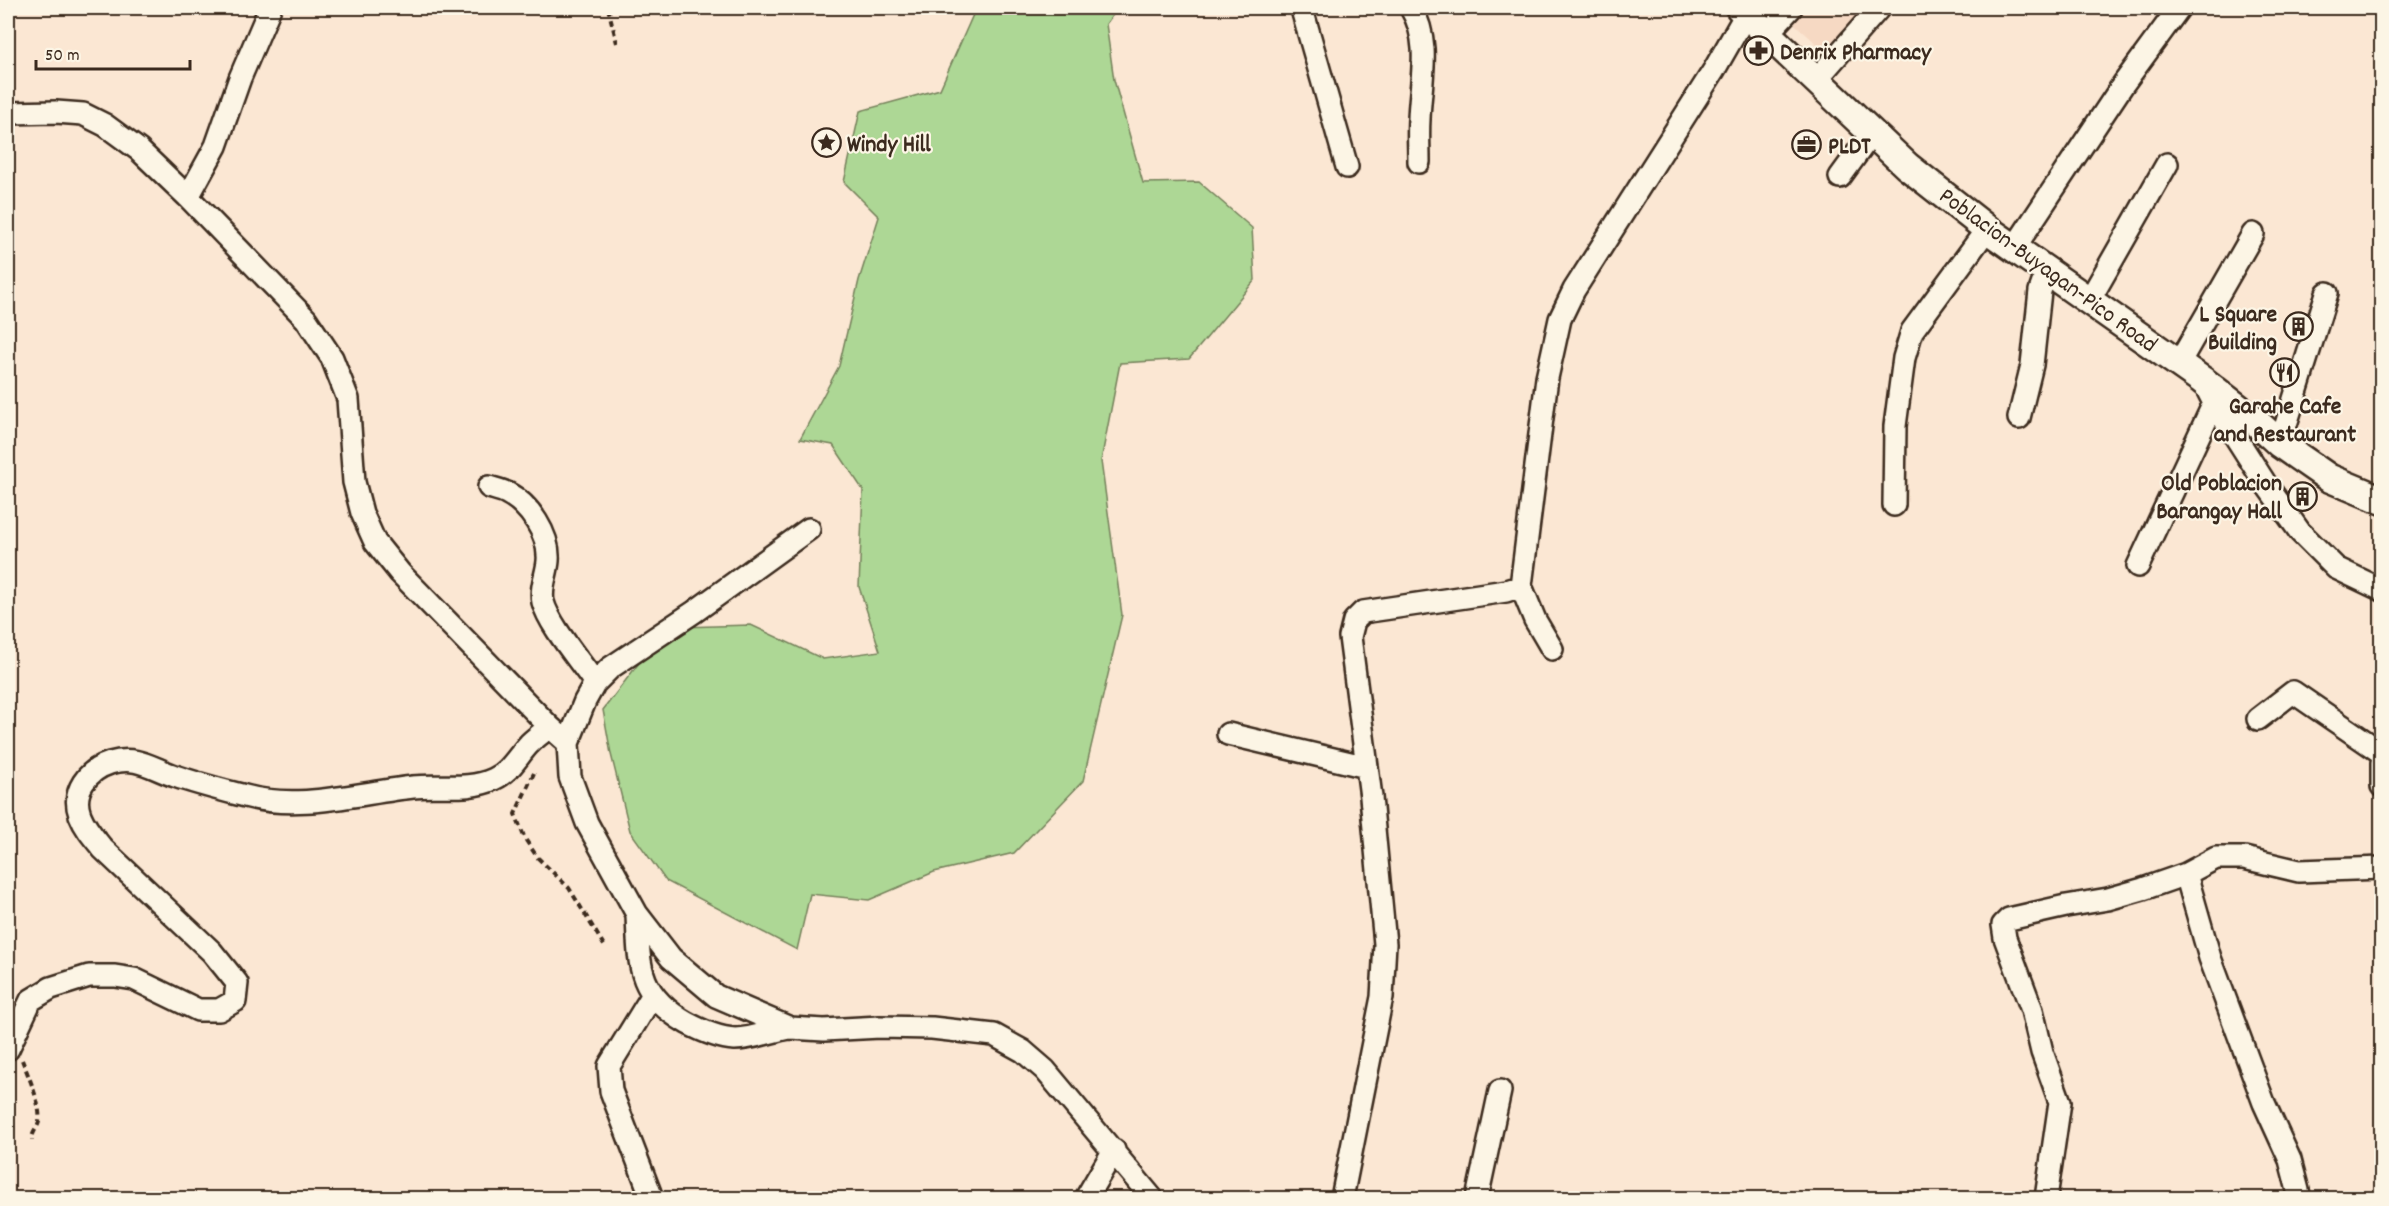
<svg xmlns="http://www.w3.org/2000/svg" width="2389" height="1206" font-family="Dekko,sans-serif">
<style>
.built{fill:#f6d9c3}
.green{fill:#add795;stroke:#74805a;stroke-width:1.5}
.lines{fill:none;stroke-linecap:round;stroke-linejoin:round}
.minor-casing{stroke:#3b2a1e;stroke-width:26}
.major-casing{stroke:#3b2a1e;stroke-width:32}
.path{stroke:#3b2a1e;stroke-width:4;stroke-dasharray:6 4.5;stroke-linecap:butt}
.minor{stroke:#fcf5e5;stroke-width:21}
.major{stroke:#fcf5e5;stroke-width:27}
.labels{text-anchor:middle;stroke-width:4.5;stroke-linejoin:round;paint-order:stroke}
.poi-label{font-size:24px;font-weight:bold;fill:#3b2a1e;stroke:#fcf5e5;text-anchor:start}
.street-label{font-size:24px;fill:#3b2a1e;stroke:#fcf5e5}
</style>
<rect width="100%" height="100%" fill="#fbe7d3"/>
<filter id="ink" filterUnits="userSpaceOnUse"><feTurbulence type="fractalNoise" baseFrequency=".0167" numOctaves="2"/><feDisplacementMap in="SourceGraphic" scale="12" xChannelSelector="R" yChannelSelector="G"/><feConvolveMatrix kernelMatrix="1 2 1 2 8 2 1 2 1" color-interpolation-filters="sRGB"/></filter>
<g filter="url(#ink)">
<!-- built -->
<path class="built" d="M 1777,8 L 1864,8 L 1828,54 Z"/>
<!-- green -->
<path class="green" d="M 976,8 L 1118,8 L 1106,24 L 1114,80 L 1143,183 L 1199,182 L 1252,228 L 1255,280 L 1189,359 L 1120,363 L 1101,461 L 1122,615 L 1083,781 L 1014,853 L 934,872 L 869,900 L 810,894 L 797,950 L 666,881 L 630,831 L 611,754 L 603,710 L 642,659 L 680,627 L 751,625 L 823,659 L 880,651 L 859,587 L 863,490 L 833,445 L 800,439 L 839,366 L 859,280 L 879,217 L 844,182 L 860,111 L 940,89 Z"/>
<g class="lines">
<defs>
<path id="minor" d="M 1306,8 L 1303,13 L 1347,167
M 1411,8 C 1432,43 1420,82 1419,119 C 1418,133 1419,148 1419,162
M 1767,34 L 1791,8
M 1815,81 L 1879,8
M 8,113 L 56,112 L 83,114 L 105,125 L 139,150 L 188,197 L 306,319 L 332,358 L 348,399 L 354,482 L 362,513 L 375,542 L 400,573 L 550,727 L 568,743 L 570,777 L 587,823 L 637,914 L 671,958 L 716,996 L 790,1028 L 824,1030 L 880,1027 L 932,1028 L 994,1035 L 1023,1051 L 1045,1070 L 1152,1198
M 1840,177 L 1872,133
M 188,197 L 216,146 L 240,78 L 270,8
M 2015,247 L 2124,83 L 2179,8
M 2090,299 L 2167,164
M 2179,363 L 2253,234
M 2204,383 L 2214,403 L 2265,483 L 2300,532 L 2336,568 L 2382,590
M 2019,418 L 2032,365 L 2040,291 L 2047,271
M 2280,444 L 2327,293
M 489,487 C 495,489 501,490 507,493 C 529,504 550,535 548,561 C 547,574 540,588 543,602 C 549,625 581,662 595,683
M 1894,505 L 1895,426 L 1904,358 L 1912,331 L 1987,229
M 2138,566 L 2214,403
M 1521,586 L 1535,620 L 1552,649
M 2258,719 L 2293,692 L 2382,753
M 1228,734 L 1367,767
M 568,743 L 585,701 L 595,683 L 610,668 L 694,612 L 809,529
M 2382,762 L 2382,786
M 2186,874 L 2210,958 L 2264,1103 L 2290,1160 L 2300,1198
M 637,914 C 639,966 637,994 687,1023 C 702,1031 718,1038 735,1039 C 752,1039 772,1031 789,1028
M 8,1049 L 31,1000 L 51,988 L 89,976 L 115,976 L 134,979 L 198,1010 L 219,1010 L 235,1001 L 237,983 L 212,952 L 103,849 C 94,838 85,828 80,815 C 71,791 88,770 110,763 C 137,755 151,768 175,776 C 198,784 222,790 245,796 C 299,811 358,793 413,787 C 440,784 468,791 494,779 C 510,772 517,757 529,744 C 535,738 543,732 550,727
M 652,1198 L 611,1091 L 609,1066 L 652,996
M 1086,1198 L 1114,1150
M 1342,1198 L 1382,997 L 1385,944 L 1371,797 L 1350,637 L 1354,621 L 1363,612 L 1506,591 L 1521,586 L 1547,378 L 1560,319 L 1574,290 L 1714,70 L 1746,14
M 1477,1198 L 1500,1091
M 2046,1198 L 2060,1102 L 2042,1052 L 2032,1010 L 2005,938 L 2003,925 L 2009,919 L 2066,906 L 2108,899 L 2143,889 L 2186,874 L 2216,858 L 2244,858 L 2299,871 L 2382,868"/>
<path id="major" d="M 1740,8 L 1907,166 L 1987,229 L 2202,380 L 2255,421 L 2280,444 L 2329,478 L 2382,500"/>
</defs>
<!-- minor casing -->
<use href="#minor" class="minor-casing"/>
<!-- major casing -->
<use href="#major" class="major-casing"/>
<!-- path -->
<path class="path" d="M 608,8 L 617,43
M 534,773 L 515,814 L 525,839 L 538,858 L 569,888 L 605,947
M 22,1060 C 28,1075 42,1106 39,1122 C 37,1129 32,1132 32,1140"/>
<!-- minor -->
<use href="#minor" class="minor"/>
<!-- major -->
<use href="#major" class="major"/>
</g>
</g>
<!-- icons -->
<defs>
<symbol id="pharmacy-ring" viewBox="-11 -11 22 22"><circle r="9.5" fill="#fcf5e5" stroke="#3b2a1e" stroke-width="1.5"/><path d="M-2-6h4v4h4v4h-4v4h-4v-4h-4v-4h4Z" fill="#3b2a1e"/></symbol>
<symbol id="sight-ring" viewBox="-11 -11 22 22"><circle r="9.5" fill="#fcf5e5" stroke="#3b2a1e" stroke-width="1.5"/><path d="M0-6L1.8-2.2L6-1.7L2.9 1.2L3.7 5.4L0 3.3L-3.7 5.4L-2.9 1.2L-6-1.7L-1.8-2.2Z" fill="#3b2a1e"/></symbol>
<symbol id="office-ring" viewBox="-11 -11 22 22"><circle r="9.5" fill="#fcf5e5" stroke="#3b2a1e" stroke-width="1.5"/><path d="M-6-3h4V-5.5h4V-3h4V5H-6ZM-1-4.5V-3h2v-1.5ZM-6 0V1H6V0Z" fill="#3b2a1e"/></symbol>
<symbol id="building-ring" viewBox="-11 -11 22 22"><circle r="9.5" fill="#fcf5e5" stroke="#3b2a1e" stroke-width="1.5"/><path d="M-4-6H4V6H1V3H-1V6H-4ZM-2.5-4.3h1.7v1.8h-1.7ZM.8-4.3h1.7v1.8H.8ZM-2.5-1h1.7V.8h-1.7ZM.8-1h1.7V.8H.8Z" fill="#3b2a1e"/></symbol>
<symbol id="restaurant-ring" viewBox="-11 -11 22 22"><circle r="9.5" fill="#fcf5e5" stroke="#3b2a1e" stroke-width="1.5"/><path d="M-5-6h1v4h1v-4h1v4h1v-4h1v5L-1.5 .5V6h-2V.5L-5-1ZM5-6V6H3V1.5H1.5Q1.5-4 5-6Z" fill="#3b2a1e"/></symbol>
</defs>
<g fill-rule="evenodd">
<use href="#pharmacy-ring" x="1742" y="34" width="33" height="33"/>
<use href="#sight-ring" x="810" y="126" width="33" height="33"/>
<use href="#office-ring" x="1790" y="128" width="33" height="33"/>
<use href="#building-ring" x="2282" y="310" width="33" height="33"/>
<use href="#restaurant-ring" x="2268" y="356" width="33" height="33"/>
<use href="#building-ring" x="2286" y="480" width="33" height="33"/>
</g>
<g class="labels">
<!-- poi labels -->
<g class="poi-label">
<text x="1780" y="59">Denrix Pharmacy</text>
<text x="847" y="151">Windy Hill</text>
<text x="1828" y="153">PLDT</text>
<text x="2277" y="321" text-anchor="end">L Square<tspan x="2277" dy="28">Building</tspan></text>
<text x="2285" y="413" text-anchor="middle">Garahe Cafe<tspan x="2285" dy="28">and Restaurant</tspan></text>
<text x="2282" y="490" text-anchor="end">Old Poblacion<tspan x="2282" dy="28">Barangay Hall</tspan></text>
</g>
<!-- street labels -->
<g class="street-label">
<text transform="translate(2049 269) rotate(36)" y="8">Poblacion-Buyagan-Pico Road</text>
</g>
</g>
<!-- margin -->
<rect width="2389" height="1206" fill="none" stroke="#fcf5e5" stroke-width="30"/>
<rect x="15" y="15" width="2359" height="1176" fill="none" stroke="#3b2a1e" stroke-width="2" filter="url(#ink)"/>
<!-- scale -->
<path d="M36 60v9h154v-9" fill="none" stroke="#3b2a1e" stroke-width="3"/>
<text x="45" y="60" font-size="18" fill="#3b2a1e" stroke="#fcf5e5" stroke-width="4.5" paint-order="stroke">50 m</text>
</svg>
